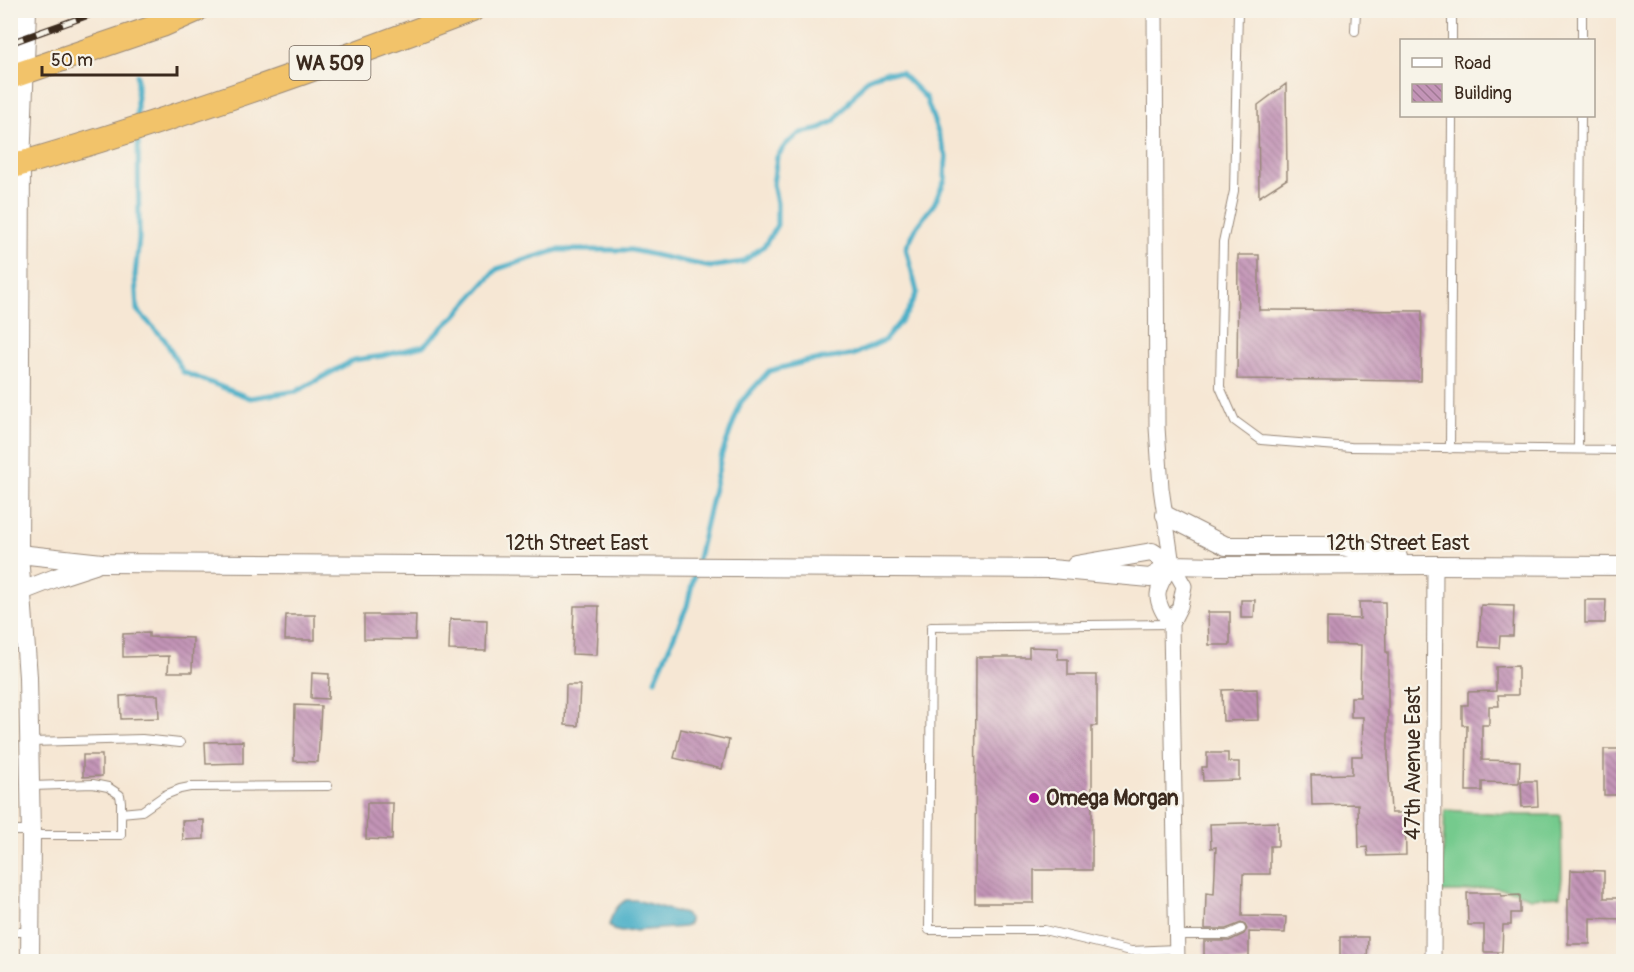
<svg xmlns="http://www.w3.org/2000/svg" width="1634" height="972" font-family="Pangolin,sans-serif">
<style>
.grass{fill:#75ca8d;stroke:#587a56;stroke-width:1.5}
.water{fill:#48afc7;stroke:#426c72;stroke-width:1.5}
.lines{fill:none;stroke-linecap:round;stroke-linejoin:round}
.stream{stroke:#48afc7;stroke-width:5}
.building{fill:url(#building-back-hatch)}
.service-casing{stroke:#988879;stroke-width:10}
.minor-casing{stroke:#988879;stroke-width:17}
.tertiary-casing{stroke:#988879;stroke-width:20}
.trunk-casing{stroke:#988879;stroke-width:26}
.service{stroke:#fff;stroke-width:8}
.minor{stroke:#fff;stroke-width:15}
.tertiary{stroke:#fff;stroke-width:18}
.trunk{stroke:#f2c36a;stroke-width:24}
.rail-casing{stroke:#3b2a1e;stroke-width:7}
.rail{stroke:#f7f3e8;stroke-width:4.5;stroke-dasharray:14;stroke-linecap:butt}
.poi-dot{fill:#b5179e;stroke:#f7f3e8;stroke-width:2}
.labels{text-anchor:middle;stroke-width:4.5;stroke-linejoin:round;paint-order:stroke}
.shield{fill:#f7f3e8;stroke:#73665b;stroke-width:1.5}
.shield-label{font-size:20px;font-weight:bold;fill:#3b2a1e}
.street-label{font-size:21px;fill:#3b2a1e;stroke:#f7f3e8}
.poi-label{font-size:21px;font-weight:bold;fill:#3b2a1e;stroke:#f7f3e8;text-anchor:start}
</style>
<defs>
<pattern id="building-back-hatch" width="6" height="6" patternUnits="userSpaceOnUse" patternTransform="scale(1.5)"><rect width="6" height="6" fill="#c394b7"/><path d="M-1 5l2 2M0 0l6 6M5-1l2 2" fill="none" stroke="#a07994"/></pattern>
</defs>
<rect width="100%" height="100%" fill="#f7f3e8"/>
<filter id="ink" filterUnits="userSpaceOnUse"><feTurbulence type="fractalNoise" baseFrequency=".0167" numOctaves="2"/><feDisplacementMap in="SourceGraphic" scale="12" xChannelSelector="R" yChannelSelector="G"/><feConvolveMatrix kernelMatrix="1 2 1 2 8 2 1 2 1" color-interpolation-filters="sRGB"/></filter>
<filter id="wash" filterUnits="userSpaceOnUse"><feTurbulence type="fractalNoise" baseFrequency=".008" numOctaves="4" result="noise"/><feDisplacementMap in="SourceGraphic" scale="24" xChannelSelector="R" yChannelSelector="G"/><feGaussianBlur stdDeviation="1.35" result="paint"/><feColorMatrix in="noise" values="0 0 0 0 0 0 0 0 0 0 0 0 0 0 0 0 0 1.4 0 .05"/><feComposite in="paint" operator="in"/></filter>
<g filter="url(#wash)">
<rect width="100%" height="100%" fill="#f6e7d4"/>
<!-- grass -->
<path class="grass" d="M 1445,810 L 1520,815 L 1561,815 L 1562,877 L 1560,896 L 1530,898 L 1515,891 L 1490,887 L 1461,892 L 1441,892 Z"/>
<!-- water -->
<path class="water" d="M 626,900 L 636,900 L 684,914 L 689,918 L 689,924 L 684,927 L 621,932 L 613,930 L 609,925 C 611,915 617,905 626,900 Z"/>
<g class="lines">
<!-- stream -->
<path class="stream" d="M 137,75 L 137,121
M 138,136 L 139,239 L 135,275 L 137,310 L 165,340 L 183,372 L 250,398 L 297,391 L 354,360 L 382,356 L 423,346 L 455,316 L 497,269 L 557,250 L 631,250 L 710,267 L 743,262 L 765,245 L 777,225 L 777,203 L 773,184 L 777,157 L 786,144 L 801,133 L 817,130 L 834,121 L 867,79 L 885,72 L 901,73 L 926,98 L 946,156 L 945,180 L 934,204 L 917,226 L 906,248 L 917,292 L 907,313 L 885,340 L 853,355 L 808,361 L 769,371 L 741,402 L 722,454 L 687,606 L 655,680"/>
</g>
<g id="blocks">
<!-- building -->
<path class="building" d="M 1286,84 L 1287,179 L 1259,197 L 1258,105 Z
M 1238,255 L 1259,255 L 1259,310 L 1422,311 L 1421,381 L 1237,379 Z
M 1241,600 L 1255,600 L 1254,618 L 1241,618 Z
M 1585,600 L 1606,600 L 1605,623 L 1585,623 Z
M 1359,602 L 1385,602 L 1386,652 L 1388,652 L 1388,755 L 1391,813 L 1405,813 L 1406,855 L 1368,856 L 1367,847 L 1359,848 L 1358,804 L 1312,805 L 1311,775 L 1352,774 L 1352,756 L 1362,756 L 1363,717 L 1351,717 L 1351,697 L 1360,697 L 1361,645 L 1327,644 L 1327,618 L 1360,619 Z
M 1481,605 L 1514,606 L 1513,636 L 1500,636 L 1499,648 L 1479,647 Z
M 574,606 L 599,606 L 597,655 L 572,654 Z
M 1208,612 L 1230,612 L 1230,645 L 1209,645 Z
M 286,615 L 315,615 L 315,640 L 285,640 Z
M 364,615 L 416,615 L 415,640 L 364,639 Z
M 450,619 L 487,620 L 486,651 L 449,650 Z
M 149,633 L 149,637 L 193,638 L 192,672 L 168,672 L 169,656 L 123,657 L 123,634 Z
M 1029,647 L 1058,648 L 1058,659 L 1068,659 L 1068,675 L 1097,675 L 1097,726 L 1092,726 L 1092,870 L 1034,870 L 1034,903 L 975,903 L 976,657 L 1029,657 Z
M 1518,666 L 1518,695 L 1498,695 L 1499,706 L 1489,706 L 1489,725 L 1482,725 L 1482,760 L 1520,761 L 1519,783 L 1482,782 L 1482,791 L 1466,791 L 1467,725 L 1462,725 L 1462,705 L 1468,705 L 1468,692 L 1496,691 L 1496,667 Z
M 312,673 L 329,674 L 328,699 L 311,698 Z
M 566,685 L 580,685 L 578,726 L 565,725 Z
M 1257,689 L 1258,720 L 1223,721 L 1222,690 Z
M 138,695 L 158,695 L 159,718 L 121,719 L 120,696 Z
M 295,705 L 321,706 L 318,762 L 294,761 Z
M 681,729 L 729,740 L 722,769 L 674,758 Z
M 243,741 L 243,763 L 206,764 L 205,742 Z
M 1604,749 L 1623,749 L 1623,795 L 1604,795 Z
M 1207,753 L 1228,753 L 1228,762 L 1239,762 L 1239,780 L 1203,781 L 1202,767 L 1207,767 Z
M 83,755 L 102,755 L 102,776 L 83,777 Z
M 1521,781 L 1537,781 L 1538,806 L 1522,807 Z
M 367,803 L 393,803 L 392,840 L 366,839 Z
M 204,820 L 204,839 L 183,840 L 182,821 Z
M 1278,822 L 1278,846 L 1270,846 L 1270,874 L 1243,874 L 1242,916 L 1286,917 L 1285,933 L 1249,932 L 1249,962 L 1204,962 L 1204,941 L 1229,941 L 1244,934 L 1247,929 L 1245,925 L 1241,923 L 1226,929 L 1205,929 L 1206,893 L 1214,894 L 1216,847 L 1211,848 L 1210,824 Z
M 1571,870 L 1604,871 L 1604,898 L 1623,898 L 1623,919 L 1590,918 L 1590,944 L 1568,944 L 1568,899 L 1570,899 Z
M 1467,893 L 1501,893 L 1501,896 L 1520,895 L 1520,913 L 1511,913 L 1511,925 L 1503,925 L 1502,952 L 1484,952 L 1484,925 L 1468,925 Z
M 1340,937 L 1368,937 L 1367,962 L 1340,962 Z"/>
</g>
</g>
<g filter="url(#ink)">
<use href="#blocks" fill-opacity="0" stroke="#988879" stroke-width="1.5"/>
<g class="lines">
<defs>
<path id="service" d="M 1238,10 L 1234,191 L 1223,242 L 1220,387 L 1235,421 L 1261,440 L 1351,447 L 1624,450
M 1355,31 L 1356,10
M 1452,40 L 1452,10
M 1582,40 L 1582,10
M 1450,449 L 1452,116
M 1578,449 L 1581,116
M 1169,624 L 931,627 L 929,930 L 1044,930 L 1131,951 L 1176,949
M 31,742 L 142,739 L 180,743
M 121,813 L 142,811 L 165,795 L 180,789 L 190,787 L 328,786
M 10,831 L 31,831
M 31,835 L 121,835 L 121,802 L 120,795 L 108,787 L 93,784 L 32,786
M 10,932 L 29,932
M 1176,935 L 1227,935 L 1241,929"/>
<path id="minor" d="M 1155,10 L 1157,427 L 1161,488 L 1172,565 L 1184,586 L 1180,606 L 1171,624 L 1177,962
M 1171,624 C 1152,599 1155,590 1172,565
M 1433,962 L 1435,565"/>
<path id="tertiary" d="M 27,10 L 21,164 L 19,554 L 28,677 L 31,835 L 30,962
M 1165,515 L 1226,546 L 1341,546 L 1398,557
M 19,554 L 102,563 L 1051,569 L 1150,578 L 1172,565
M 1076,565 L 1152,552 L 1172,565 L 1218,566 L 1435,565 L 1624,566
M 22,591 L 58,577 L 95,565"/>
<path id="trunk" d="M 10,77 L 162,25 L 196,10
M 10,167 C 167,122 320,68 472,10"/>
</defs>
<!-- service casing -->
<use href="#service" class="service-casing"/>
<!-- minor casing -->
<use href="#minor" class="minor-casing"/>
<!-- tertiary casing -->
<use href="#tertiary" class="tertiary-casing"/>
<!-- trunk casing -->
<use href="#trunk" class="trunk-casing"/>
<!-- service -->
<use href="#service" class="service"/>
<!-- minor -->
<use href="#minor" class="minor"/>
<!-- tertiary -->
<use href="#tertiary" class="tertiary"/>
<!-- trunk -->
<use href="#trunk" class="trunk"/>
<defs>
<path id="rail" d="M 10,43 L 103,10"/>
</defs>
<!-- rail casing -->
<use href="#rail" class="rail-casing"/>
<!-- rail -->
<use href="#rail" class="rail"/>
</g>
</g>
<!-- markers -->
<circle class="poi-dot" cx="1034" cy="798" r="6"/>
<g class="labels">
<!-- shield labels -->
<rect class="shield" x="289.5" y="46" width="81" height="34" rx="4.5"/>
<g class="shield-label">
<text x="330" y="70">WA 509</text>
</g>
<!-- street labels -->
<g class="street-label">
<text x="577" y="550">12th Street East</text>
<text x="1398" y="550">12th Street East</text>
<text transform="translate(1413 763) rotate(-90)" y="7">47th Avenue East</text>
</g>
<!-- poi labels -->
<g class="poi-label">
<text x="1046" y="805">Omega Morgan</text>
</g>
</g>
<!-- margin -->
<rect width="1634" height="972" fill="none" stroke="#f7f3e8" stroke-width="36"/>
<!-- legend -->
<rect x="1400" y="39" width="195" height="78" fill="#f7f3e8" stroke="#aca397" stroke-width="1.5"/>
<rect x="1412" y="58" width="30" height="9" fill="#ffffff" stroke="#aca397" stroke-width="1.5"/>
<text x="1454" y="69" font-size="18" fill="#3b2a1e">Road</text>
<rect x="1412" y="84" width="30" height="18" fill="url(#building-back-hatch)" stroke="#aca397" stroke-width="1.5"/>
<text x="1454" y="99" font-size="18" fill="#3b2a1e">Building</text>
<!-- scale -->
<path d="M42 66v9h135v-9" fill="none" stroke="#3b2a1e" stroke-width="3"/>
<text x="51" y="66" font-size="18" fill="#3b2a1e" stroke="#f7f3e8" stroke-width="4.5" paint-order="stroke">50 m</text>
</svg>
